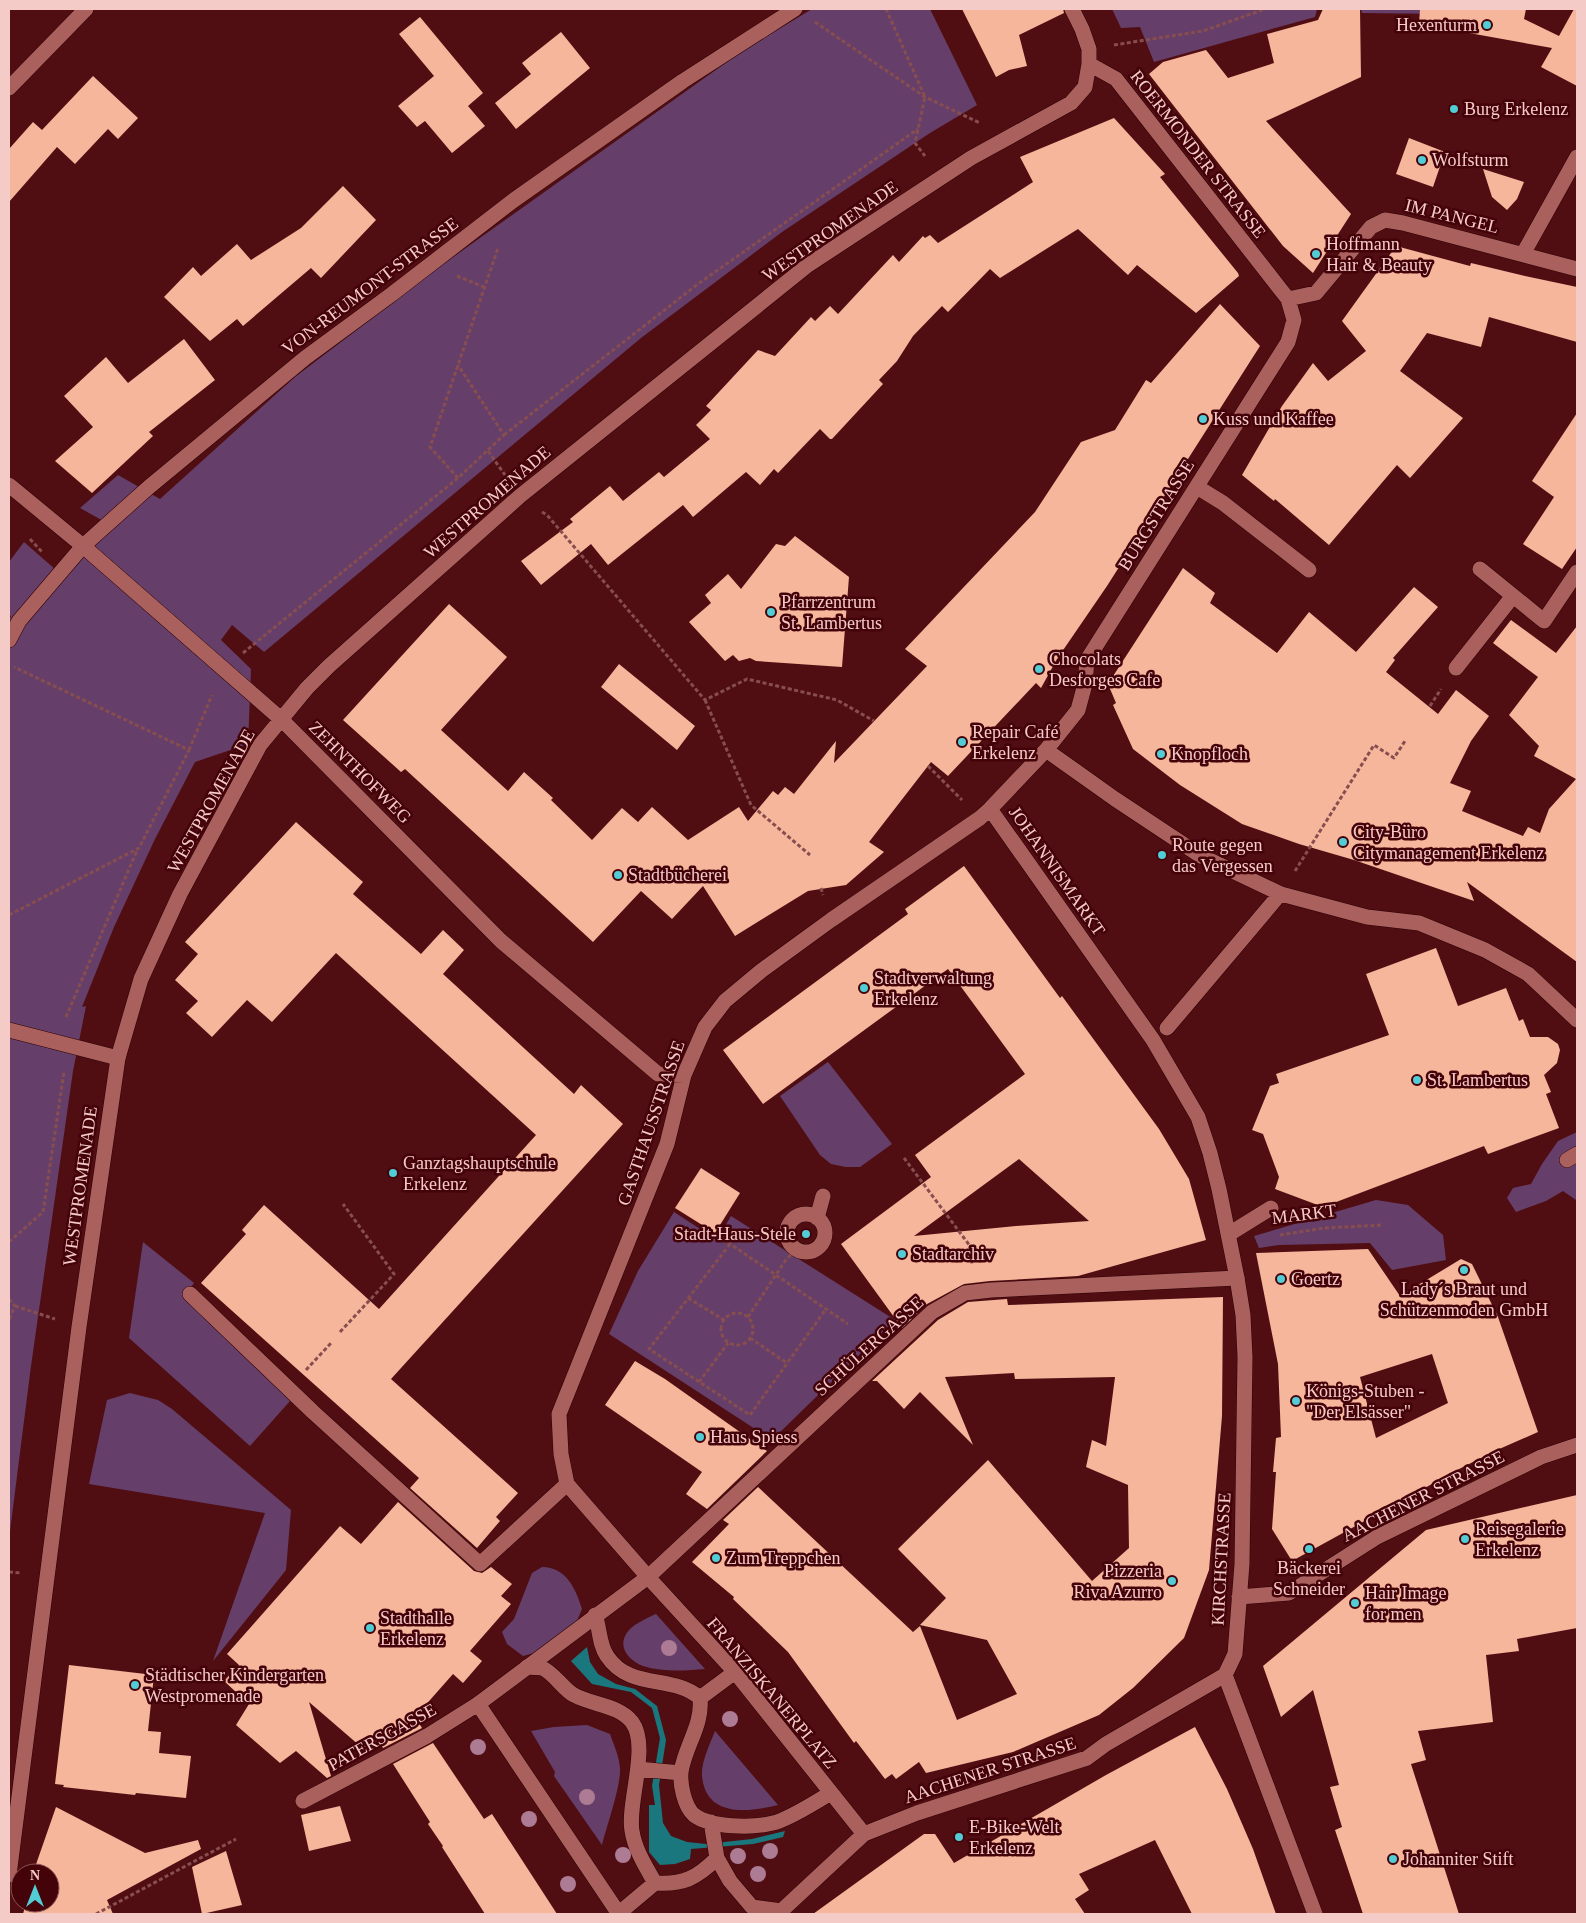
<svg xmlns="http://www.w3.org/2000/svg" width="1586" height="1923" font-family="Georgia,serif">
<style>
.green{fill:#653f6a}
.water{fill:#19777d}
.building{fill:#f5b69c;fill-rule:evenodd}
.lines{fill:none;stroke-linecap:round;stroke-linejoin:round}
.lane-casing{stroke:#2d0003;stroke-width:16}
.street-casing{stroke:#2d0003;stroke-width:16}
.path{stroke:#874d4f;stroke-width:3;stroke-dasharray:4 2.5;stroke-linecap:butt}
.lane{stroke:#aa605d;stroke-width:15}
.street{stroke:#aa605d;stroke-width:15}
.tree{fill:#ad7b94}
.poi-dot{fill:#52ccd5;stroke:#440209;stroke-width:2}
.labels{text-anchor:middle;stroke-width:5;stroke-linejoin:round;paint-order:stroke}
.poi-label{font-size:18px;fill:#f5cbc8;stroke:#440209;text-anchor:start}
.street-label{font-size:18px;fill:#f5cbc8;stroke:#440209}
</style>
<rect width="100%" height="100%" fill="#500e13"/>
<!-- green -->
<path class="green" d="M 812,9 L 930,9 L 977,105 L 930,133 L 782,232 L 641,338 L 264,652 L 232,625 L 221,640 L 251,669 L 248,744 L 195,762 L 155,839 L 114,927 L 82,1007 L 86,1006 L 73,1071 L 31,1366 L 9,1539 L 9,621 L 11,616 L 9,615 L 9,562 L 24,542 L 56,570 L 105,522 L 80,508 L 118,475 L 160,499 L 295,377 L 442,265 L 741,52 Z
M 1112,9 L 1317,9 L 1315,17 L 1154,62 L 1140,27 L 1121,28 Z
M 1361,9 L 1451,9 L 1450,14 L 1362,13 Z
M 828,1062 L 892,1144 L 860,1167 L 846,1167 L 831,1164 L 820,1155 L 780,1096 Z
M 1577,1132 L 1577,1199 L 1576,1200 L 1563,1191 L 1546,1201 L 1516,1212 L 1507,1198 L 1513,1188 L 1531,1184 L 1542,1164 L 1558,1141 Z
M 1376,1200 L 1408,1205 L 1443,1235 L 1446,1260 L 1392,1270 L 1370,1243 L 1279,1245 L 1259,1248 L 1254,1236 Z
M 674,1212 L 717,1240 L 731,1216 L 895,1320 L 772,1440 L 609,1334 L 638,1271 Z
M 143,1242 L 194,1283 L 183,1298 L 290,1401 L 250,1446 L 129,1338 Z
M 130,1393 L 158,1400 L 172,1409 L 291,1510 L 286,1570 L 213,1661 L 265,1513 L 89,1484 L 107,1400 Z
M 542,1567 C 566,1567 576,1589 582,1609 L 576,1623 L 534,1653 L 523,1656 L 507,1644 L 502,1632 L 514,1619 L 532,1573 Z
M 656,1614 L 705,1669 C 684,1671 662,1672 643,1666 C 627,1660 616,1645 629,1630 C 636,1623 647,1618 656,1614 Z
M 587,1725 L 610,1734 C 614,1745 619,1756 620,1768 C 621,1786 607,1825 602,1845 L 554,1776 L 555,1772 L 531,1731 L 554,1727 Z
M 715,1731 L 778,1805 C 748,1812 706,1818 702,1776 C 701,1762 710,1744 715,1731 Z"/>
<!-- water -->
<path class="water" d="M 587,1647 L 590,1662 L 598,1674 L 616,1684 L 635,1689 L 657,1706 L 666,1740 L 659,1785 L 663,1823 L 671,1836 L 687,1842 L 706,1844 L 752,1839 L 785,1831 L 783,1837 L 753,1844 L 691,1849 L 690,1859 L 675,1864 L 660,1865 L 649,1852 L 649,1805 L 655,1805 L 652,1786 L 660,1738 L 652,1708 L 631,1692 L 592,1684 L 571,1661 Z"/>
<!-- building -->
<path class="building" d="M 962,9 L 1063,9 L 1064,13 L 1019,35 L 1027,66 L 1009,70 L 996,77 Z
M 1323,9 L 1360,9 L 1361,77 L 1266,121 L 1351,214 L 1313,273 L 1283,246 L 1149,74 L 1163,62 L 1206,50 L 1228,78 L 1274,63 L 1267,34 L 1318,20 Z
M 1420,9 L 1526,9 L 1524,19 L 1559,36 L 1574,9 L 1577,9 L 1577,86 L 1541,67 L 1552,48 L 1419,24 Z
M 420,17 L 483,93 L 468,106 L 485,126 L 452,153 L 425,121 L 417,127 L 398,106 L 434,76 L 399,34 Z
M 561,32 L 590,68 L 516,129 L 495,103 L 531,74 L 522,63 Z
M 93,76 L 138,118 L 118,139 L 108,129 L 75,164 L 57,147 L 9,202 L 9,149 L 33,122 L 42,130 Z
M 1114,118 L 1165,174 L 1160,177 L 1238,273 L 1239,276 L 1196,313 L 1137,265 L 1128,275 L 1078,229 L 1000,278 L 990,269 L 948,312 L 942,306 L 913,336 L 897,361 L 879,380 L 883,384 L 832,439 L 830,439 L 820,429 L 778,473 L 774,469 L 760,485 L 746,472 L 693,517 L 683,505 L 608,565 L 591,544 L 541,585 L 521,561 L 573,522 L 570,519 L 610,486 L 623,501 L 659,472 L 664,477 L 710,439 L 696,425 L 711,410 L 706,406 L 758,350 L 775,356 L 811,317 L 815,321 L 830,306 L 838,314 L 893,255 L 899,262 L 923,236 L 925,238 L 930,235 L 938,243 L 1033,182 L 1020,157 Z
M 1409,138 L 1445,152 L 1433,187 L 1396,174 Z
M 1483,169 L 1524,182 L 1517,199 L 1507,210 L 1492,197 Z
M 343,186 L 376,220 L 321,278 L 311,268 L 243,326 L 237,319 L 210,341 L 164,297 L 193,267 L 201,276 L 237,244 L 251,260 L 301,228 Z
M 1396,246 L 1470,266 L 1471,263 L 1525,276 L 1577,287 L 1577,342 L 1489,317 L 1481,347 L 1427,333 L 1400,371 L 1463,418 L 1410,478 L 1397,465 L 1329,545 L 1275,499 L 1274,501 L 1242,475 L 1282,406 L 1313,363 L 1328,381 L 1366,351 L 1342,321 Z
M 1220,304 L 1260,346 L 1107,586 L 1057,659 L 1041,688 L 1036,683 L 948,776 L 931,762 L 869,842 L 884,852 L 846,885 L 808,891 L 735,936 L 703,886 L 672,919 L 641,891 L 593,942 L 405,769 L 401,772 L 343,720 L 449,604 L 507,657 L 441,730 L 508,791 L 524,772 L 553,798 L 551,800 L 592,840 L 622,808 L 638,822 L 652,807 L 688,840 L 739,807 L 748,821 L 773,791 L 778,795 L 785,787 L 794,794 L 836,741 L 834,763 L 927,666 L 905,649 L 1035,512 L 1081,442 L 1115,430 L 1146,380 L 1151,383 Z
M 184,339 L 215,380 L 149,432 L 153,436 L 92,493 L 55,461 L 93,427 L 64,396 L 106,357 L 128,383 Z
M 1577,413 L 1577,547 L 1562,569 L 1523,544 L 1554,497 L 1532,481 Z
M 795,536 L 849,577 L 842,667 L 756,661 L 750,658 L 739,661 L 733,655 L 725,661 L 689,622 L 711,603 L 705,595 L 728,574 L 741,589 L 776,544 L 785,546 Z
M 1183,568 L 1215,593 L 1210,603 L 1277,653 L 1309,612 L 1356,652 L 1414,587 L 1438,607 L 1393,658 L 1395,660 L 1386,672 L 1438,714 L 1456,690 L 1489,716 L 1471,741 L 1450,783 L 1471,791 L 1462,811 L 1523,836 L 1528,827 L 1540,833 L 1549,809 L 1576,779 L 1534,756 L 1539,746 L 1509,715 L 1538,677 L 1493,643 L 1511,620 L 1556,653 L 1577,626 L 1577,962 L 1467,882 L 1474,901 L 1354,860 L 1299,844 L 1242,824 L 1180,785 L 1133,749 L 1113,705 L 1116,703 L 1108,684 Z
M 619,664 L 695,726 L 677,750 L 601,687 Z
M 296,822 L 363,882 L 353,894 L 421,954 L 443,930 L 464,950 L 443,974 L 574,1094 L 581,1085 L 623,1124 L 391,1379 L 518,1493 L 496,1517 L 500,1521 L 477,1548 L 410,1488 L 419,1478 L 201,1283 L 246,1234 L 242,1230 L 264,1205 L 379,1309 L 536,1135 L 336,953 L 272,1022 L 247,1000 L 212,1037 L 186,1013 L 198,1001 L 175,980 L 198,954 L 185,942 Z
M 964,866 L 1060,998 L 1062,996 L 1159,1129 L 1189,1179 L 1206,1240 L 1078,1276 L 990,1281 L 964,1284 L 927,1304 L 902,1328 L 841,1244 L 931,1177 L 915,1155 L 1025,1074 L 948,969 L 763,1104 L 723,1050 L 908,914 L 905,909 ZM 1019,1159 L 1089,1221 L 1016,1226 L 914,1236 Z
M 1436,948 L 1458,1006 L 1506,988 L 1519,1021 L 1523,1019 L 1530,1037 L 1548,1037 L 1558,1044 L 1560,1050 L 1557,1063 L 1544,1075 L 1551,1092 L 1546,1094 L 1559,1128 L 1488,1154 L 1484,1146 L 1323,1207 L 1275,1189 L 1279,1177 L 1263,1134 L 1252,1130 L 1270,1086 L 1279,1083 L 1276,1074 L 1389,1035 L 1366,974 Z
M 701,1168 L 740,1193 L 715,1233 L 675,1208 Z
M 1368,1249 L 1400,1296 L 1461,1259 L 1472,1264 L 1498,1317 L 1538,1432 L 1497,1450 L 1461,1468 L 1292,1561 L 1272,1529 L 1276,1472 L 1273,1472 L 1276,1438 L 1281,1437 L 1278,1364 L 1256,1253 ZM 1432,1354 L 1448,1403 L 1376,1438 L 1360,1377 Z
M 1223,1297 L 1222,1416 L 1209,1570 L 1184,1638 L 1133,1688 L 1099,1715 L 1013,1752 L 926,1773 L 919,1762 L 896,1779 L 892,1774 L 885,1779 L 856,1741 L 854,1743 L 788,1652 L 733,1599 L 734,1597 L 692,1562 L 729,1524 L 723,1520 L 758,1487 L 913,1632 L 920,1626 L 957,1720 L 1017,1694 L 987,1640 L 920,1625 L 946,1598 L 898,1549 L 988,1460 L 1092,1581 L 1129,1548 L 1128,1485 L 1086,1467 L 1092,1440 L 1106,1446 L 1115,1377 L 1015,1379 L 1014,1373 L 945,1377 L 973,1445 L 920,1392 L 904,1409 L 877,1381 L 872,1381 L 938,1320 L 968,1302 L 1007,1299 L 1008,1305 Z
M 635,1361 L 665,1379 L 767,1451 L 707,1509 L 686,1494 L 702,1472 L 605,1405 Z
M 1577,1495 L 1577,1628 L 1517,1639 L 1519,1651 L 1486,1655 L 1493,1722 L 1418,1731 L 1426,1760 L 1411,1764 L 1459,1914 L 1363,1914 L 1335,1830 L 1342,1827 L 1330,1787 L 1339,1785 L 1313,1690 L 1281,1717 L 1263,1666 L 1426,1530 Z
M 398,1502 L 474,1571 L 482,1573 L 491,1567 L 512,1584 L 501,1596 L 511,1604 L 470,1651 L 482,1661 L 463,1683 L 453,1674 L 415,1717 L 422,1728 L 383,1748 L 378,1740 L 367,1752 L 309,1702 L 331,1776 L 327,1778 L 296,1751 L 280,1763 L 236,1725 L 249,1704 L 224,1681 L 239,1665 L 227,1654 L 340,1526 L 361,1544 Z
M 69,1665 L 154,1675 L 148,1731 L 161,1732 L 159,1753 L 191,1756 L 186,1798 L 136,1793 L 135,1795 L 63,1787 L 64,1785 L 55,1784 Z
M 1195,1727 L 1227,1789 L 1253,1849 L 1276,1914 L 1192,1914 L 1155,1840 L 1079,1874 L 1089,1890 L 1075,1899 L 1085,1914 L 813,1914 L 924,1834 L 935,1834 L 954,1863 L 1106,1775 Z
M 433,1743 L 484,1819 L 492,1814 L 557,1914 L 485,1914 L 442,1847 L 443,1846 L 428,1824 L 430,1822 L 393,1764 Z
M 340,1806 L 351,1841 L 309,1851 L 301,1815 Z
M 56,1807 L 145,1853 L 198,1840 L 201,1849 L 107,1900 L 113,1914 L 23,1914 L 26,1903 L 50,1903 L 50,1873 L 33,1873 Z
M 226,1851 L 242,1905 L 202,1914 L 192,1867 Z"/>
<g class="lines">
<defs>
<path id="lane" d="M 9,88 L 86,9
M 1523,254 L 1577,157
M 1197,487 L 1223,503 L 1309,570
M 1480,569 L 1544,621 L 1577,572
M 9,640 L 19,621 L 83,546 L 149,487 L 305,358 L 392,294 L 514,200 L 683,81 L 795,9
M 1456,668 L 1513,596
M 9,1030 L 118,1058
M 1567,1160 L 1577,1154
M787 1233a19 19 0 1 1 38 0a19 19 0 1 1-38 0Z
M 817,1218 L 823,1196
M 1229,1234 L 1271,1208
M 190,1294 L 313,1412 L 480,1564 L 567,1484
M 478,1704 L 648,1577 L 932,1312 L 965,1293 L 991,1290 L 1237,1278"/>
<path id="street" d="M 1288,299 L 1316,293 L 1371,227 L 1385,220 L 1403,223 L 1577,269
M 9,485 L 83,546 L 282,720 L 501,941 L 658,1074 L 684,1075
M 1046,750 L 1115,799 L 1201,856 L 1281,894 L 1367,917 L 1419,923 L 1485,950 L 1528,974 L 1577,1020
M 990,809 L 1153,1040 L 1198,1117 L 1210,1153 L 1219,1189 L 1237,1278 L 1243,1315 L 1245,1357 L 1242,1564 L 1235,1654 L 1225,1675 L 1315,1914
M 1167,1028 L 1275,900
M 1239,1597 L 1289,1593 L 1377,1537 L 1541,1457 L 1577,1445
M 595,1615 C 600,1628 599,1645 607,1656 C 630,1691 673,1674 700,1698 C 703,1725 685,1746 681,1772 C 680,1784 684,1806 694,1815 C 711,1828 753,1828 773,1823 C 790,1819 815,1802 831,1793
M 527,1667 C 532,1668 538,1667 542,1668 C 553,1672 564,1690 574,1695 C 592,1705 619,1705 632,1722 C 650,1746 627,1803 632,1831 C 635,1850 646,1867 655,1883 L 618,1914
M 700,1698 L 735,1672
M 638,1769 L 681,1773
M 303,1801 L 427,1736 L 478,1704 L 619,1914
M 711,1822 L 717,1858
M 864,1834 L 735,1672 L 648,1577 L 567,1484 L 561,1454 L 559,1414 L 667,1144 L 684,1075 L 705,1027 L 725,1001 L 761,971 L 831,920 L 980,818 L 990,809 L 1046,750 L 1078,710 L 1085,684 L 1087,660 L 1288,342 L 1294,320 L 1288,299 L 1116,79 L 1089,64
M 9,1875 L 79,1327 L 118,1058 L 141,979 L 180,894 L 260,745 L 307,688 L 329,666 L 520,496 L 808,265 L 971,158 L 1071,103 L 1085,87 L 1089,64 L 1089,49 L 1082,29 L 1072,9
M 655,1883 C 683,1885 697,1878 717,1858 L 730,1881 L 752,1907 L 782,1911
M 778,1914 L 864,1834 L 917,1813 L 1087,1758 L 1106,1744 L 1225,1675"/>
</defs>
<!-- lane casing -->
<use href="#lane" class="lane-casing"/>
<!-- street casing -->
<use href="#street" class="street-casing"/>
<!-- path -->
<path class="path" d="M 886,9 L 925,97 L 915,143 L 925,156
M 815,22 L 925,97 L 980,123
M 1114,45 L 1203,31 L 1265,9
M 457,276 L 484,287
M 504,435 L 698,284 L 918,129
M 488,451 L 505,475
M 458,478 L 430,447 L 498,248
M 542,512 L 547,515 L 705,700 L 747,679 L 837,700 L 874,721
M 30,539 L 43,553
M 243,653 L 458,478 L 504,435 L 458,365
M 705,700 L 751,805 L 810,855
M 1430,706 L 1441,689
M 189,750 L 212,695
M 928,766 L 962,800
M 1295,871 L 1374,745 L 1394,758 L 1405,741
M 821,888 L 823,895
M 9,915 L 139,848 L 189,750 L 14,667
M 66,1017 L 138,848
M 904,1158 L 970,1246 L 972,1265
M 717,1235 L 848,1324
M 1280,1235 L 1324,1228 L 1383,1225
M 9,1242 L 43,1212 L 64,1072
M 730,1244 L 649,1349 L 750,1415 L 826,1309
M 688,1298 L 724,1320
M 9,1299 L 15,1306 L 9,1320
M 15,1306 L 55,1319
M721 1329a16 16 0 1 1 32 0a16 16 0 1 1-32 0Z
M 748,1317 L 785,1261 L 796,1249
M 340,1332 L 394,1274 L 343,1204
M 750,1338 L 787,1363
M 306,1370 L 331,1343
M 699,1382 L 728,1343
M 9,1572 L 21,1573
M 96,1914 L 236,1839"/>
<!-- lane -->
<use href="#lane" class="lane"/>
<!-- street -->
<use href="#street" class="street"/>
</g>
<!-- trees -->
<g class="tree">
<circle cx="669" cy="1648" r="8"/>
<circle cx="730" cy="1719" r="8"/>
<circle cx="478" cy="1747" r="8"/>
<circle cx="587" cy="1797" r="8"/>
<circle cx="529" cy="1819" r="8"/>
<circle cx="770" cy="1851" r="8"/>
<circle cx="623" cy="1855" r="8"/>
<circle cx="738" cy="1856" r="8"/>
<circle cx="758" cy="1874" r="8"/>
<circle cx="568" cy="1884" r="8"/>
</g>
<!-- markers -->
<g class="poi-dot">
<circle cx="1487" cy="25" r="5"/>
<circle cx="1454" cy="109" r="5"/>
<circle cx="1422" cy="160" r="5"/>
<circle cx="1316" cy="254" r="5"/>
<circle cx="1203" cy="419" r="5"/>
<circle cx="771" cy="612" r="5"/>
<circle cx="1039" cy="669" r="5"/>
<circle cx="962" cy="742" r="5"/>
<circle cx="1161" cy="754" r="5"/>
<circle cx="1343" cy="842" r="5"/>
<circle cx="1162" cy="855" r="5"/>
<circle cx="618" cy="875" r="5"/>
<circle cx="864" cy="988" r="5"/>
<circle cx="1417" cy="1080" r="5"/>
<circle cx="393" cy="1173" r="5"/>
<circle cx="806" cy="1234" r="5"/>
<circle cx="902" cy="1254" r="5"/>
<circle cx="1464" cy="1270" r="5"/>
<circle cx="1281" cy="1279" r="5"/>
<circle cx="1296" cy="1401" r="5"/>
<circle cx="700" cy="1437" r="5"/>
<circle cx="1465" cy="1539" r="5"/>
<circle cx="1309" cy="1549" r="5"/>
<circle cx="716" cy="1558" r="5"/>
<circle cx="1172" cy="1581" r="5"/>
<circle cx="1355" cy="1603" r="5"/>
<circle cx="370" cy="1628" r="5"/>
<circle cx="135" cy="1685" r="5"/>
<circle cx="959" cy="1837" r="5"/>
<circle cx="1393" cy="1859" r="5"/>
</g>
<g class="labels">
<!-- poi labels -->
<g class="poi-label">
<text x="1477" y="31" text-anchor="end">Hexenturm</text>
<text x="1464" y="115">Burg Erkelenz</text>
<text x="1432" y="166">Wolfsturm</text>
<text x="1326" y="250">Hoffmann<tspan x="1326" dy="21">Hair &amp; Beauty</tspan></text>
<text x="1213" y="425">Kuss und Kaffee</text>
<text x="781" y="608">Pfarrzentrum<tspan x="781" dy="21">St. Lambertus</tspan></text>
<text x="1049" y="665">Chocolats<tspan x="1049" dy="21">Desforges Cafe</tspan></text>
<text x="972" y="738">Repair Café<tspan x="972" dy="21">Erkelenz</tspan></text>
<text x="1171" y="760">Knopfloch</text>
<text x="1353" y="838">City-Büro<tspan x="1353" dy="21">Citymanagement Erkelenz</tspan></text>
<text x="1172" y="851">Route gegen<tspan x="1172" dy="21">das Vergessen</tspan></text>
<text x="628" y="881">Stadtbücherei</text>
<text x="874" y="984">Stadtverwaltung<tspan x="874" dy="21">Erkelenz</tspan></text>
<text x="1427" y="1086">St. Lambertus</text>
<text x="403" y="1169">Ganztagshauptschule<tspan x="403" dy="21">Erkelenz</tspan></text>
<text x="796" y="1240" text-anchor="end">Stadt-Haus-Stele</text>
<text x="912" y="1260">Stadtarchiv</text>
<text x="1291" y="1285">Goertz</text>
<text x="1464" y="1295" text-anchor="middle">Lady´s Braut und<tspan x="1464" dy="21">Schützenmoden GmbH</tspan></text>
<text x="1306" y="1397">Königs-Stuben -<tspan x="1306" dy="21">"Der Elsässer"</tspan></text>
<text x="710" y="1443">Haus Spiess</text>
<text x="1475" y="1535">Reisegalerie<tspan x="1475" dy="21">Erkelenz</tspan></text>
<text x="726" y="1564">Zum Treppchen</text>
<text x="1309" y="1574" text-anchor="middle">Bäckerei<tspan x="1309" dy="21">Schneider</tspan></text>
<text x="1162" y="1577" text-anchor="end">Pizzeria<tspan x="1162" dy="21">Riva Azurro</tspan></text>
<text x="1365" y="1599">Hair Image<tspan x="1365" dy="21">for men</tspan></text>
<text x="380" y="1624">Stadthalle<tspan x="380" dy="21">Erkelenz</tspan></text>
<text x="145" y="1681">Städtischer Kindergarten<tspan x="145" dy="21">Westpromenade</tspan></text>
<text x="969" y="1833">E-Bike-Welt<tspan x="969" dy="21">Erkelenz</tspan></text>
<text x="1403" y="1865">Johanniter Stift</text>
</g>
<!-- street labels -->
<g class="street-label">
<text transform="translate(1198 154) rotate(52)" y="6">ROERMONDER STRASSE</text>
<text transform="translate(1452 216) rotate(14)" y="6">IM PANGEL</text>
<text transform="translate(830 231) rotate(-35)" y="6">WESTPROMENADE</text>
<text transform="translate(370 286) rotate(-37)" y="6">VON-REUMONT-STRASSE</text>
<text transform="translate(487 502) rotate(-41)" y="6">WESTPROMENADE</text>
<text transform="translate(1156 515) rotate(-58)" y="6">BURGSTRASSE</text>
<text transform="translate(360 772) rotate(45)" y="6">ZEHNTHOFWEG</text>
<text transform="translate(211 801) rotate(-61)" y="6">WESTPROMENADE</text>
<text transform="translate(1057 871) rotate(55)" y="6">JOHANNISMARKT</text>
<text transform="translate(651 1123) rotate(-71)" y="6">GASTHAUSSTRASSE</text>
<text transform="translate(80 1186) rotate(-82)" y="6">WESTPROMENADE</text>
<text transform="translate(1304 1214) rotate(-7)" y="6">MARKT</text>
<text transform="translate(869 1346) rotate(-42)" y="6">SCHÜLERGASSE</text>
<text transform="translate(1423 1496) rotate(-27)" y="6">AACHENER STRASSE</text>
<text transform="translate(1221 1559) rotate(-87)" y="6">KIRCHSTRASSE</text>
<text transform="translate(772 1693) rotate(50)" y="6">FRANZISKANERPLATZ</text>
<text transform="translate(382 1737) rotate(-29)" y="6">PATERSGASSE</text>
<text transform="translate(990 1770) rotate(-18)" y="6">AACHENER STRASSE</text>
</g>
</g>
<!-- border -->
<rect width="1586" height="1923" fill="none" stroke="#f5cbc8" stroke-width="20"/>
<!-- north arrow -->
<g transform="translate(35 1888)"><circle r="24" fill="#440209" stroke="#8b5255"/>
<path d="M0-4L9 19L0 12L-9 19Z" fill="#52ccd5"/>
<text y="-8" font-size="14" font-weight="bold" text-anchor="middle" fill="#f5cbc8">N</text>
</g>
</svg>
